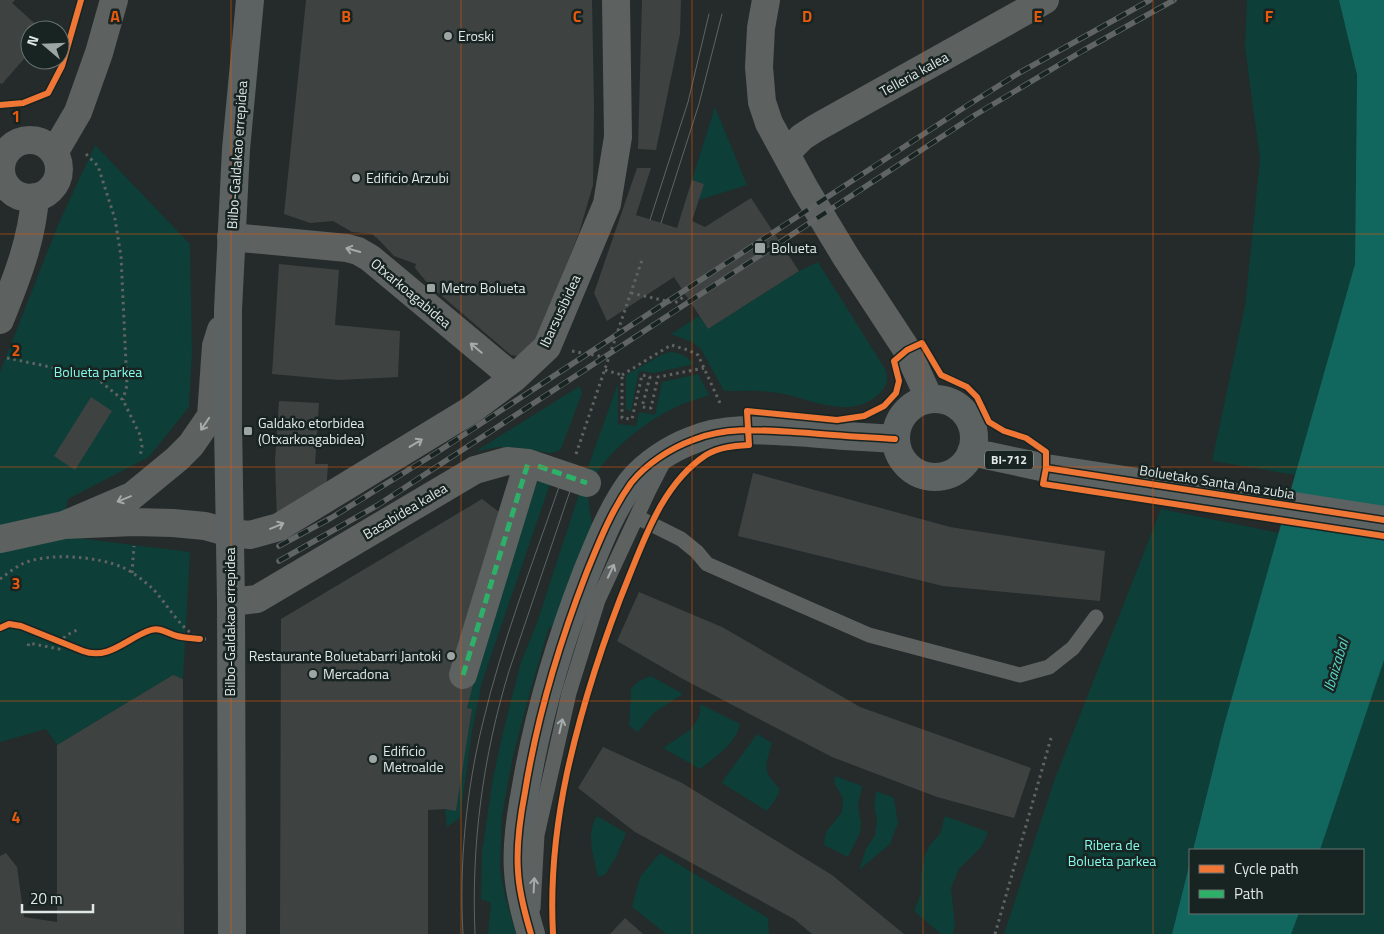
<svg xmlns="http://www.w3.org/2000/svg" width="1384" height="934" font-family="'Titillium Web',sans-serif">
<style>
.green{fill:#0d3e38}
.water{fill:#11675e}
.building{fill:#3e4342}
.lines{fill:none;stroke-linecap:round;stroke-linejoin:round}
.path{stroke:#606362;stroke-width:3;stroke-dasharray:2.5 4;stroke-linecap:butt}
.lane{stroke:#5d6160;stroke-width:15}
.street{stroke:#5d6160;stroke-width:28}
.primary{stroke:#5c6261;stroke-width:28}
.tram{stroke:#606464;stroke-width:1}
.rail-casing{stroke:#606464;stroke-width:5.5}
.rail{stroke:#182422;stroke-width:4;stroke-dasharray:11;stroke-linecap:butt}
.quiet{stroke:#2db169;stroke-width:5;stroke-dasharray:10 5;stroke-linecap:butt}
.cycleway-casing{stroke:#182422;stroke-width:9}
.cycleway{stroke:#f07635;stroke-width:6}
.oneway{stroke:#a5abaa}
.grid{fill:none;stroke:#e8590c;stroke-width:1;stroke-opacity:0.55}
.poi-dot{fill:#9ea6a4;stroke:#182422;stroke-width:2}
.labels{text-anchor:middle;stroke-width:5;stroke-linejoin:round;paint-order:stroke}
.shield{fill:#182422;stroke:#a4adab;stroke-width:1}
.shield-label{font-size:12px;font-weight:bold;fill:#e0e8e6}
.poi-label{font-size:14px;fill:#e0e8e6;stroke:#182422;text-anchor:start}
.street-label{font-size:14px;fill:#e0e8e6;stroke:#182422}
.park-label{font-size:14px;fill:#83fbea;stroke:#182422}
.water-label{font-size:15px;font-style:italic;fill:#5bd6c5;stroke:#182422}
.grid-label{font-size:16px;text-anchor:middle;font-weight:bold;fill:#e8590c;stroke:#182422;stroke-width:5;stroke-linejoin:round;paint-order:stroke}
</style>
<rect width="100%" height="100%" fill="#242b2a"/>
<!-- green -->
<path class="green" d="M 1247,0 L 1339,0 L 1357,75 L 1355,264 L 1295,475 L 1212,461 L 1245,306 L 1260,159 L 1245,48 Z
M 715,107 L 747,185 L 699,200 L 704,184 L 692,180 Z
M 95,145 L 190,244 L 192,352 L 189,407 L 149,457 L 68,499 L 61,536 L 190,552 L 183,679 L 173,675 L 57,745 L 46,729 L 0,742 L 0,372 L 58,225 Z
M 818,262 L 885,369 C 889,379 887,386 880,393 C 848,424 807,395 771,392 C 755,390 740,391 724,391 L 701,349 L 692,342 L 671,334 L 699,316 L 708,329 L 799,271 Z
M 670,352 C 681,353 687,356 694,364 L 654,373 L 639,371 L 631,411 L 626,410 L 626,375 L 661,355 Z
M 698,374 L 709,395 C 698,399 686,402 676,407 C 646,421 615,446 596,474 L 587,470 L 618,383 L 618,424 L 636,426 L 639,412 L 655,415 L 662,382 Z
M 580,386 L 582,393 L 561,449 L 556,452 L 550,453 L 518,448 L 500,447 L 476,451 Z
M 539,480 L 550,484 L 482,682 L 472,732 L 460,818 L 447,827 L 445,809 L 456,810 L 472,710 L 467,708 L 479,655 L 535,487 Z
M 579,494 L 588,497 L 592,525 L 553,628 L 549,627 L 530,692 L 513,756 L 502,815 L 500,868 L 505,896 L 516,934 L 488,934 L 491,903 L 481,899 L 482,852 L 493,778 L 503,732 L 521,662 L 537,623 Z
M 1161,509 L 1279,533 L 1224,725 L 1193,850 L 1190,850 L 1190,862 L 1172,934 L 1004,934 L 1054,781 Z
M 1384,657 L 1384,934 L 1288,934 L 1295,913 L 1363,913 L 1363,850 L 1317,850 Z
M 651,676 L 683,694 L 655,712 L 638,732 L 629,726 L 631,689 L 639,681 Z
M 700,704 L 740,724 C 736,744 715,757 700,769 L 663,748 L 690,730 L 700,716 Z
M 757,734 L 772,743 C 766,765 761,770 779,788 L 779,794 L 767,811 L 722,783 C 732,766 746,751 757,734 Z
M 835,776 L 862,786 L 858,806 L 861,823 L 860,833 L 848,857 L 824,845 L 826,832 L 842,812 L 843,798 L 834,783 Z
M 876,791 L 894,798 L 898,823 L 890,844 L 859,870 L 866,849 L 875,835 L 877,821 L 874,806 Z
M 597,816 L 626,833 L 616,857 L 605,875 L 598,877 C 594,856 585,835 597,816 Z
M 945,816 L 988,832 L 982,846 L 959,869 L 951,888 L 955,925 L 953,934 L 941,934 L 914,911 L 921,893 L 921,875 L 924,857 L 930,845 L 940,834 Z
M 660,853 L 768,918 L 769,934 L 666,934 L 632,907 L 640,877 Z"/>
<!-- water -->
<path class="water" d="M 1339,0 L 1384,0 L 1384,660 L 1320,850 L 1193,850 L 1224,725 L 1355,264 L 1357,75 Z
M 1190,862 L 1190,913 L 1299,913 L 1291,934 L 1172,934 Z"/>
<!-- building -->
<path class="building" d="M 0,0 L 15,0 L 12,3 L 42,30 L 30,30 L 30,52 L 2,84 L 0,83 Z
M 306,0 L 592,0 L 594,106 L 593,185 L 579,233 L 532,351 L 522,357 L 511,355 L 429,285 L 415,268 L 416,264 L 394,256 L 380,241 L 372,234 L 352,232 L 333,221 L 310,223 L 284,214 Z
M 642,0 L 681,0 L 680,34 L 656,150 L 638,149 Z
M 637,168 L 651,168 L 636,215 L 677,228 L 692,180 L 704,184 L 692,221 L 705,227 L 751,198 L 799,271 L 708,329 L 674,277 L 607,321 L 594,293 Z
M 279,264 L 339,270 L 335,325 L 400,331 L 398,377 L 339,380 L 272,374 Z
M 91,397 L 112,411 L 75,470 L 54,456 Z
M 279,401 L 319,403 L 315,464 L 328,464 L 326,493 L 277,521 L 275,461 Z
M 753,473 L 950,527 L 1105,551 L 1100,601 L 943,586 L 738,536 Z
M 482,499 L 503,515 L 453,683 L 473,685 L 467,708 L 472,709 L 456,811 L 445,809 L 428,810 L 428,934 L 280,934 L 281,619 Z
M 639,592 L 722,627 L 860,707 L 1031,768 L 1014,818 L 937,797 L 832,757 L 681,678 L 617,641 Z
M 173,675 L 183,679 L 184,934 L 0,934 L 0,856 L 6,853 L 17,867 L 24,917 L 57,922 L 57,745 Z
M 603,747 L 682,783 L 832,875 L 904,934 L 812,934 L 794,919 L 635,832 L 578,788 Z
M 625,918 L 643,934 L 610,934 Z"/>
<g class="lines">
<!-- path -->
<path class="path" d="M 86,154 L 98,166 L 115,219 L 121,256 L 127,385 L 123,400
M 631,293 L 675,303 L 686,295
M 572,351 L 609,358
M 7,358 L 94,376 L 123,400 L 140,435 L 142,447 L 140,456
M 605,370 L 622,375 L 622,418 L 632,419 L 642,375 L 650,377 L 642,407 L 651,408 L 658,377 L 704,368
M 622,375 L 671,345 L 688,350 L 698,355 L 720,403
M 576,454 L 642,260
M 132,573 L 134,546
M 0,579 C 7,574 14,568 22,564 C 47,552 98,556 124,568 C 133,572 144,581 152,588 C 166,601 185,639 206,639
M 28,646 L 29,643 L 59,649 L 65,636 L 77,630
M 995,934 L 1051,738"/>
<!-- lane -->
<path class="lane" d="M 637,517 L 681,539 L 697,552 L 707,564 L 869,635 L 1020,675 L 1049,667 L 1073,648 L 1096,617
M 533,908 L 537,835 L 569,693 L 598,600 L 649,490 L 664,461"/>
<!-- street -->
<path class="street" d="M 766,0 L 761,28 L 759,67 L 762,102 L 769,123 L 805,189 L 846,257 L 907,350 L 929,398
M1 169a29 29 0 1 1 58 0a29 29 0 1 1-58 0Z
M 54,153 L 78,112 L 99,53 L 114,0
M 786,153 L 802,137 L 816,128 L 1045,0
M 231,237 L 347,248 L 358,251 L 370,258 L 514,378
M 0,320 C 16,280 32,241 35,197
M 64,525 L 134,522 L 173,523 L 205,526 L 230,533 L 250,535 L 279,527 L 471,410 L 514,378 L 547,347 L 607,204 L 618,137 L 616,0
M 0,539 L 64,525 L 132,496 L 177,459 L 191,445 L 211,416 L 216,346 L 221,330
M 231,602 L 257,599 L 475,470 L 507,461 L 528,463 L 587,483
M 463,675 L 528,463"/>
<!-- primary -->
<path class="primary" d="M896 438a39 39 0 1 1 78 0a39 39 0 1 1-78 0Z
M 971,452 L 1046,468 L 1384,520
M 232,934 L 231,602 L 228,424 L 228,310 L 236,149 L 250,0
M 531,934 C 525,914 519,892 518,871 C 516,844 520,818 525,792 C 537,718 559,644 586,574 C 599,542 611,511 631,483 C 646,464 671,448 693,440 C 730,425 770,431 809,433 C 838,436 866,437 895,439"/>
<!-- tram -->
<path class="tram" d="M 650,220 L 688,102 L 709,14
M 661,223 L 699,104 L 722,14
M 463,934 C 459,864 466,791 483,722 C 502,642 532,565 559,487
M 475,934 C 471,845 483,756 509,671 L 570,491"/>
<defs>
<path id="rail" d="M 279,546 L 331,518 L 439,451 L 968,105 L 1019,73 L 1150,0
M 279,561 L 378,505 L 975,115 L 1084,50 L 1174,0"/>
</defs>
<!-- rail casing -->
<use href="#rail" class="rail-casing"/>
<!-- rail -->
<use href="#rail" class="rail"/>
<!-- quiet -->
<path class="quiet" d="M 538,466 L 587,483
M 463,675 L 528,463"/>
<defs>
<path id="cycleway" d="M 0,105 L 23,103 L 48,93 L 62,66 L 81,0
M 1046,468 L 1384,520
M 0,628 L 9,624 L 21,626 L 83,651 C 109,661 128,637 151,630 C 161,627 168,634 177,636 C 184,638 192,638 200,639
M 531,934 C 525,914 519,892 518,871 C 516,844 520,818 525,792 C 537,718 559,644 586,574 C 599,542 611,511 631,483 C 646,464 671,448 693,440 C 730,425 770,431 809,433 C 838,436 866,437 895,439
M 553,934 C 550,880 556,825 567,773 C 582,705 604,638 630,574 C 647,532 665,482 706,455 C 719,447 734,446 749,445 L 747,411 L 837,420 L 864,416 L 884,406 L 896,393 L 899,381 L 894,361 L 907,350 L 922,343 L 941,375 L 967,387 L 977,397 L 989,422 L 1004,431 L 1026,438 L 1046,452 L 1046,468 L 1043,484 L 1384,536"/>
</defs>
<!-- cycleway casing -->
<use href="#cycleway" class="cycleway-casing"/>
<!-- cycleway -->
<use href="#cycleway" class="cycleway"/>
</g>
<!-- one-way arrows -->
<defs><path id="oneway-shaft" d="M-6 0H5M1.5-3L5.5 0L1.5 3" fill="none" stroke-width="1.6" stroke-linecap="round" stroke-linejoin="round" transform="scale(1.25)"/></defs>
<g class="oneway">
<use href="#oneway-shaft" transform="translate(353 250) rotate(-164)"/>
<use href="#oneway-shaft" transform="translate(476 348) rotate(-140)"/>
<use href="#oneway-shaft" transform="translate(205 424) rotate(124)"/>
<use href="#oneway-shaft" transform="translate(416 443) rotate(-31)"/>
<use href="#oneway-shaft" transform="translate(124 499) rotate(158)"/>
<use href="#oneway-shaft" transform="translate(277 526) rotate(-23)"/>
<use href="#oneway-shaft" transform="translate(611 571) rotate(-65)"/>
<use href="#oneway-shaft" transform="translate(561 726) rotate(-77)"/>
<use href="#oneway-shaft" transform="translate(534 885) rotate(-87)"/>
</g>
<!-- grid -->
<path class="grid" d="M 231,0 L 231,934M 461,0 L 461,934M 692,0 L 692,934M 923,0 L 923,934M 1153,0 L 1153,934M 0,234 L 1384,234M 0,467 L 1384,467M 0,701 L 1384,701"/>
<!-- markers -->
<g class="poi-dot">
<circle cx="448" cy="36" r="5"/>
<circle cx="356" cy="178" r="5"/>
<rect x="754" y="242" width="12" height="12" rx="2.5"/>
<rect x="426" y="283" width="10" height="10" rx="2.5"/>
<rect x="243" y="426" width="10" height="10" rx="2.5"/>
<circle cx="451" cy="656" r="5"/>
<circle cx="313" cy="674" r="5"/>
<circle cx="373" cy="759" r="5"/>
</g>
<g class="labels">
<!-- shield labels -->
<rect class="shield" x="985" y="450.5" width="48" height="19" rx="4"/>
<g class="shield-label">
<text x="1009" y="464">BI-712</text>
</g>
<!-- poi labels -->
<g class="poi-label">
<text x="458" y="41">Eroski</text>
<text x="366" y="183">Edificio Arzubi</text>
<text x="771" y="253">Bolueta</text>
<text x="441" y="293">Metro Bolueta</text>
<text x="258" y="428">Galdako etorbidea<tspan x="258" dy="16">(Otxarkoagabidea)</tspan></text>
<text x="441" y="661" text-anchor="end">Restaurante Boluetabarri Jantoki</text>
<text x="323" y="679">Mercadona</text>
<text x="383" y="756">Edificio<tspan x="383" dy="16">Metroalde</tspan></text>
</g>
<!-- street labels -->
<g class="street-label">
<text transform="translate(914 74) rotate(-29)" y="5">Telleria kalea</text>
<text transform="translate(237 155) rotate(-86)" y="5">Bilbo-Galdakao errepidea</text>
<text transform="translate(411 293) rotate(40)" y="5">Otxarkoagabidea</text>
<text transform="translate(560 311) rotate(-65)" y="5">Ibarsusibidea</text>
<text transform="translate(1217 482) rotate(9)" y="5">Boluetako Santa Ana zubia</text>
<text transform="translate(405 511) rotate(-31)" y="5">Basabidea kalea</text>
<text transform="translate(230 622) rotate(-90)" y="5">Bilbo-Galdakao errepidea</text>
</g>
<!-- park labels -->
<g class="park-label">
<text x="98" y="377">Bolueta parkea</text>
<text x="1112" y="850">Ribera de<tspan x="1112" dy="16">Bolueta parkea</tspan></text>
</g>
<!-- water labels -->
<g class="water-label">
<text transform="translate(1336 665) rotate(-73)" y="5">Ibaizabal</text>
</g>
</g>
<g class="grid-label">
<text x="115" y="22">A</text>
<text x="346" y="22">B</text>
<text x="577" y="22">C</text>
<text x="807" y="22">D</text>
<text x="1038" y="22">E</text>
<text x="1269" y="22">F</text>
<text x="16" y="122">1</text>
<text x="16" y="356">2</text>
<text x="16" y="589">3</text>
<text x="16" y="823">4</text>
</g>
<!-- legend -->
<rect x="1189" y="849" width="175" height="65" fill="#182422" stroke="#687270"/>
<rect x="1199" y="865" width="25" height="8" fill="#f07635" stroke="#687270"/>
<text x="1234" y="874" font-size="15" fill="#e0e8e6">Cycle path</text>
<rect x="1199" y="890" width="25" height="8" fill="#2db169" stroke="#687270"/>
<text x="1234" y="899" font-size="15" fill="#e0e8e6">Path</text>
<!-- north arrow -->
<g transform="translate(45 45) rotate(289)"><circle r="24" fill="#182422" stroke="#687270"/>
<path d="M0-4L9 19L0 12L-9 19Z" fill="#9ea6a4"/>
<text y="-8" font-size="14" font-weight="bold" text-anchor="middle" fill="#e0e8e6">N</text>
</g>
<!-- scale -->
<path d="M22 904v8h71v-8" fill="none" stroke="#e0e8e6" stroke-width="2.5"/>
<text x="30" y="904" font-size="15" fill="#e0e8e6" stroke="#182422" stroke-width="4" paint-order="stroke">20 m</text>
</svg>
